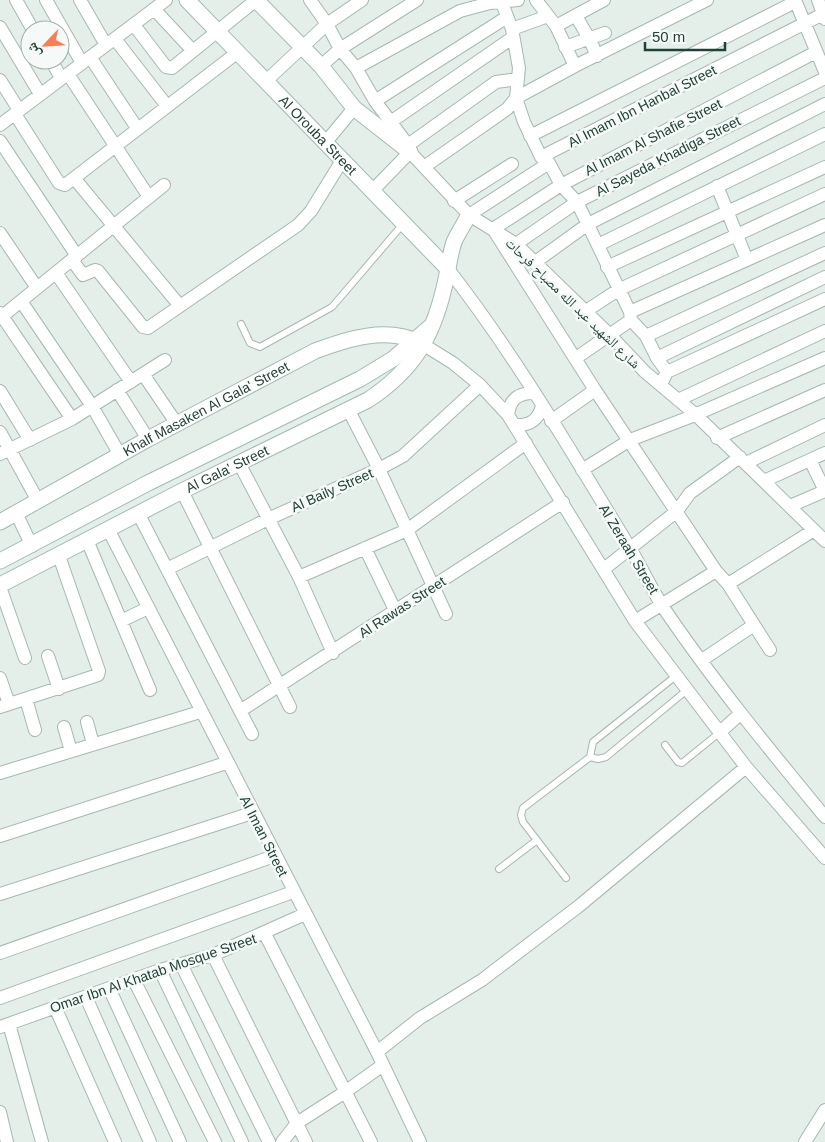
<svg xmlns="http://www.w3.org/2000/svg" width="825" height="1142" font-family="Arial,'Noto Naskh Arabic',sans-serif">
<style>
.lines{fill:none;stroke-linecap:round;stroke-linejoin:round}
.lane-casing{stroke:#a6b8b1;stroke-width:8}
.street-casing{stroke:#a6b8b1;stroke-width:14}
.secondary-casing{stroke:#a1bbb2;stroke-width:17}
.lane{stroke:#fff;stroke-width:6}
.street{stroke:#fff;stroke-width:12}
.secondary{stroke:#fff;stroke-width:15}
.labels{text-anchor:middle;stroke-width:5;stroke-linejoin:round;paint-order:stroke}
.street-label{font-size:14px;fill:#214239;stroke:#f5faf8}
</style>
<rect width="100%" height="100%" fill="#e4efea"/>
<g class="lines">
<defs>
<path id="lane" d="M 241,324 L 250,343 L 260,347 L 332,307 L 403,224
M 665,745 L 678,762 L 682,763 L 719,733
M 590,757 L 593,742 L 677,675
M 590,757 L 598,759 L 606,757 L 687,690
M 499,869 L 537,840
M 566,878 L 523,822 L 521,815 L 523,808 L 590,757"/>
<path id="street" d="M 16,0 L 33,30
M 46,0 L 82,63
M 80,0 L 106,45
M 310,0 L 327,24 L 340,49 L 356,68 L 375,101 L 408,145 L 410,152 L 469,215 L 516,244 L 610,335 L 645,372 L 695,414 L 825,541
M 536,0 L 556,26 L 575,66
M 795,0 L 825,72
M 818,0 L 825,19
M 502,3 L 512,29 L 519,68 L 516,98 L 524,122 L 541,157 L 549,163 L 561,185 L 577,202 L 630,312 L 631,320 L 646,336 L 657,358 L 667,372 L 661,384
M 154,9 L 193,51
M 576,16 L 590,40 L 597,56
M 134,25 L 166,67 L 172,68 L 256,0
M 556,26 L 604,0
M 0,27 L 40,94
M 512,29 L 548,16
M 115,39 L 167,106
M 565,47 L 605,33
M 90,57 L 137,128
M 51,60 L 61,78
M 321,66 L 340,49 L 417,0
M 356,68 L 460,11 L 490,3 L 518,0
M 68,74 L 149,197
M 0,80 L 19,110
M 266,81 L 327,24 L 362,0
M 375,101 L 507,17
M 15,114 L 59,183 L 65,185 L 238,52
M 392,121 L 512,38
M 0,125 L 166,0
M 530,136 L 795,2
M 0,141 L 77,256
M 326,142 L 354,108
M 408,145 L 496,82 L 518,79
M 541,157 L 823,14
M 424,167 L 507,109 L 516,98 L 575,66 L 707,0
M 74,178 L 180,306
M 717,186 L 747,260
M 373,190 L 410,152
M 454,201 L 512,164
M 469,215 L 549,163
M 0,233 L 37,288
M 516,244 L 577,202 L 825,78
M 598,245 L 825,134
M 72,260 L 83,275 L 95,270 L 98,271 L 143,327 L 148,328 L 298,225 L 311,211 L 343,159
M 534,263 L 588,224 L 825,104
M 607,267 L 825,167
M 448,269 C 516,356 572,453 630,548 C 641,567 651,588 663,607 C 713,681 769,749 825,817
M 56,273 L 131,382
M 21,301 L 92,406 L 120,455
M 586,311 L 618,290 L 825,194
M 630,312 L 825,225
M 0,313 L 72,419
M 0,318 L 164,185
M 646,336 L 825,253
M 424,345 L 453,363 L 480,385 L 508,415 L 635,621 L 746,767 L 825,858
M 576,358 L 631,320
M 657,358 L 825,277
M 667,372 L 825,299
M 143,374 L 177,424
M 117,390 L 148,439
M 0,391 L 30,440
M 678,400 L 825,331
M 348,409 L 379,469 L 446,614
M 508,415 C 510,400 517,393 533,393
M 551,421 L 595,390
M 514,425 C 529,426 538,421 542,406
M 0,432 L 38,501
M 717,438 L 825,390
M 0,454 L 72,419 L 165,360
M 810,460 L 825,491
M 239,463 L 299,577 L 333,653
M 746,463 L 825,425
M 582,470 L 630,440 L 690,417 L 825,358
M 764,481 L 825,453
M 182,491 L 290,707
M 790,506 L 825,491
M 16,513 L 32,546
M 138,513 L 252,734
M 108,529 L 377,1052 L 420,1142
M 87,540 L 150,690
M 365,548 L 395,610
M 167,569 L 268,519 L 379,469 L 403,456 L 480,385
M 604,569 L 677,511 L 690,493 L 740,457
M 299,577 L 407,530 L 526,443
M 728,584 L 814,530
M 0,587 L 25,658
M 121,621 L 148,608
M 635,621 L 716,571
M 770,650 L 728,584 L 716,571 L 595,390 L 493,229 L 561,185 L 816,52
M 48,656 L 59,689
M 702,660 L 754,625
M 0,678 L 9,704
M 26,699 L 35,730
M 0,707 L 98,675 L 99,671 L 59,556
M 240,711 L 563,502
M 87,722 L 93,744
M 64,727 L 71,751
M 719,733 L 740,714
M 0,773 L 200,712
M 0,836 L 226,763
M 0,894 L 252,813
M 265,934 L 371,1142
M 0,953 L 274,856
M 213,955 L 306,1142
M 181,964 L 269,1142
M 160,970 L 242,1142
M 134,980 L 215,1142
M 109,988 L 180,1142
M 86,997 L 150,1142
M 0,998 L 293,892
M 55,1007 L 115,1142
M 9,1024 L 42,1142
M 0,1027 L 160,970 L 213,955 L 305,914
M 377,1052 L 420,1018 L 482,980 L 579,906 L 746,767
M 0,1112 L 7,1142
M 282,1142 L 297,1123 L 345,1092 L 383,1065
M 805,1142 L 825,1110"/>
<g id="secondary">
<path id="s1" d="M 187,0 L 448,269"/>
<path d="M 256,0 L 321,66 L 354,108 L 410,152"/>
<path id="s2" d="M 0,522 L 148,439 L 315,351 C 347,339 387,326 420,343"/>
<path d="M 0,561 L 148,483 L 360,379 L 393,359 L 430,327"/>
<path id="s3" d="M 0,585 L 182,491 L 368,400 C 412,371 432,339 444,288 C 448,273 449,257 454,242 C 458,233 464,224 469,215"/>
</g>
</defs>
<!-- lane casing -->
<use href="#lane" class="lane-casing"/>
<!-- street casing -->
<use href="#street" class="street-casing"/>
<!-- secondary casing -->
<use href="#secondary" class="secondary-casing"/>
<!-- lane -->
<use href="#lane" class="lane"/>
<!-- street -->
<use href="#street" class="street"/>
<!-- secondary -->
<use href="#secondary" class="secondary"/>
</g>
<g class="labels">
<!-- street labels -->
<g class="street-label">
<text transform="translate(642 106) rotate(-27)" y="5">Al Imam Ibn Hanbal Street</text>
<text dy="5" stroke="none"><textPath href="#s1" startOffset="188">Al Orouba Street</textPath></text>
<text transform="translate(653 137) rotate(-27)" y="5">Al Imam Al Shafie Street</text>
<text transform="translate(668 156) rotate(-27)" y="5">Al Sayeda Khadiga Street</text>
<text transform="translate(573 303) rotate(44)" y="5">شارع الشهيد عبد الله مصباح فرحات</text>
<text dy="5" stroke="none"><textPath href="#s2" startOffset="235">Khalf Masaken Al Gala' Street</textPath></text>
<text dy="5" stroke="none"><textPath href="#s3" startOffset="255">Al Gala' Street</textPath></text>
<text transform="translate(332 490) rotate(-24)" y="5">Al Baily Street</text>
<text transform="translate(629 549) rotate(59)" y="5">Al Zeraah Street</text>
<text transform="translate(402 607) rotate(-33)" y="5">Al Rawas Street</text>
<text transform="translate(264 836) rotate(63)" y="5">Al Iman Street</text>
<text transform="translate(153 973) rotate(-19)" y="5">Omar Ibn Al Khatab Mosque Street</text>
</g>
</g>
<!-- north arrow -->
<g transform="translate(45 45) rotate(245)"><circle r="24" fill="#f5faf8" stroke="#a0b0ac"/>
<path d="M0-4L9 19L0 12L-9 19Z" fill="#fc7c54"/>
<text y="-8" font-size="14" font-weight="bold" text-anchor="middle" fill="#214239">ش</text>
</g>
<!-- scale -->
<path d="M645 42v8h80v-8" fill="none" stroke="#214239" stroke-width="2.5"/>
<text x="652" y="42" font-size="15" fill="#214239" stroke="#f5faf8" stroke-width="4" paint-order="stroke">50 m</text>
</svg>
